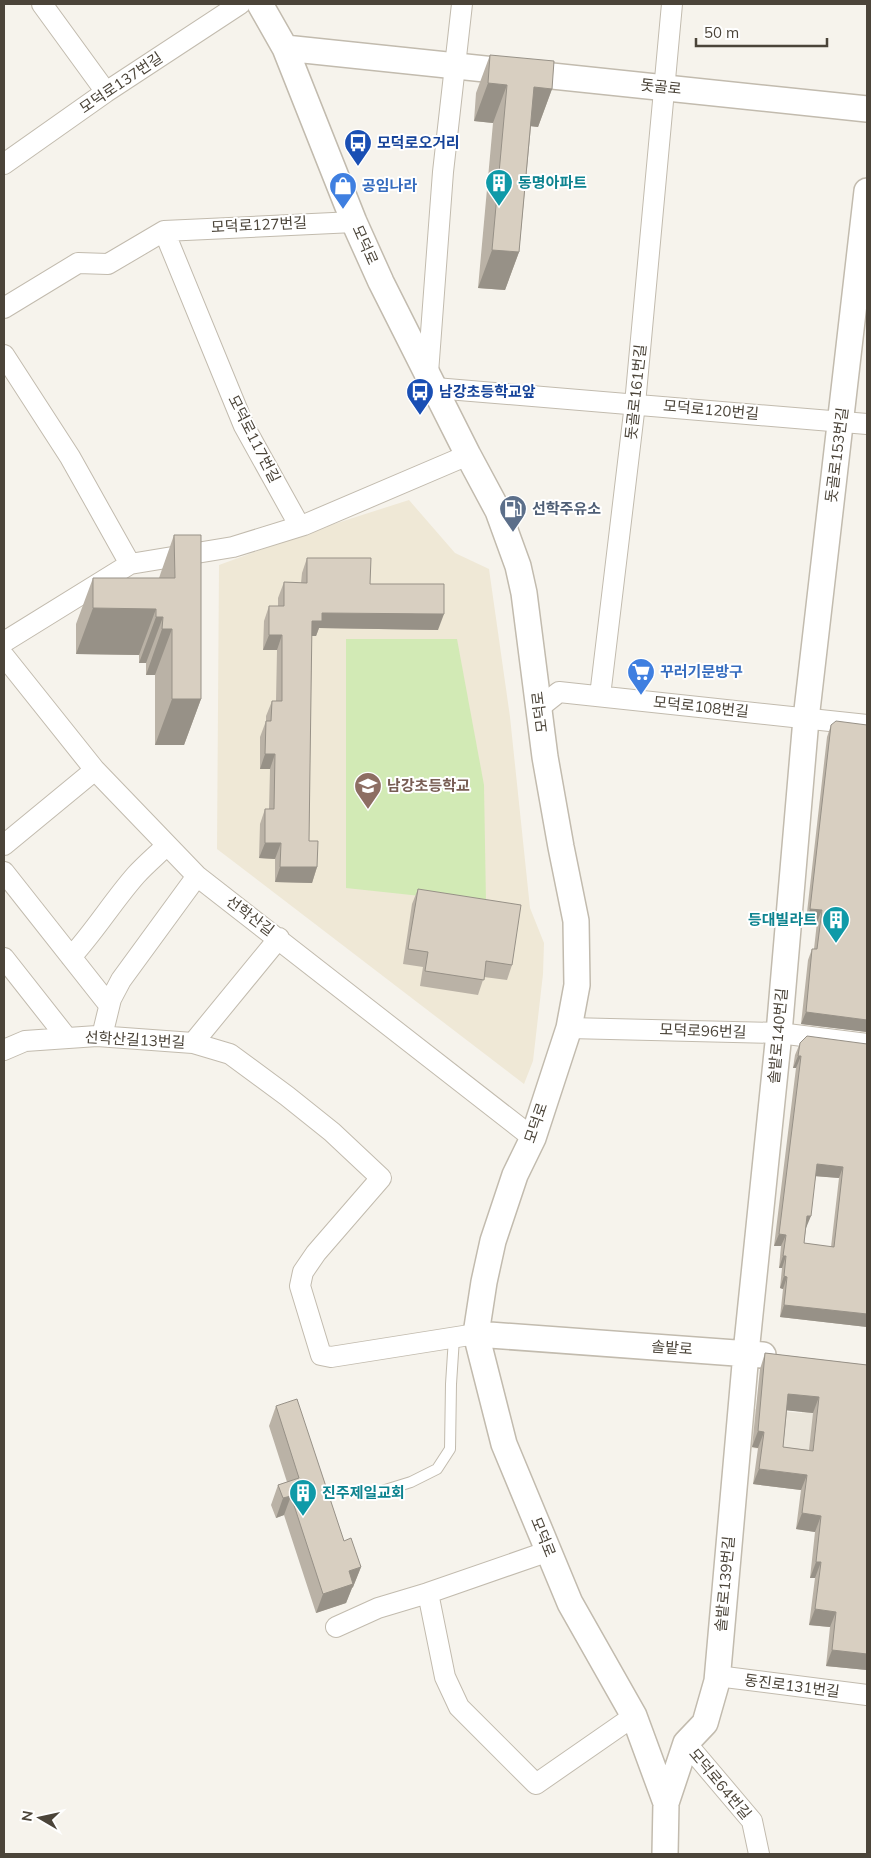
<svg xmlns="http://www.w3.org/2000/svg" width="871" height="1858" font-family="Mulish,'Noto Sans KR',sans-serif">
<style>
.residential{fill:#eae5da}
.education{fill:#efe8d6}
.green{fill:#d2eab5}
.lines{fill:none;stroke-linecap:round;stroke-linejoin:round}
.service-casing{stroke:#c2bbae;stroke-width:12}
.minor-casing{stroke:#c2bbae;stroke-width:22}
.tertiary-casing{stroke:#c2bbae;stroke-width:28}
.service{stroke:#fff;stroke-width:10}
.minor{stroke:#fff;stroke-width:20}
.tertiary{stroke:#fff;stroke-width:25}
.wall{fill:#bab2a6;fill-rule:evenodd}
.shaded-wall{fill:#979187}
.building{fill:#d8cfc1;stroke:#979187;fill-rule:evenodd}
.labels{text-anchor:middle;stroke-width:4;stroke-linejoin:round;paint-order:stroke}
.street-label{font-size:15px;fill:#4b4439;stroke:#fff}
.transit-label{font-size:15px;font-weight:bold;fill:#164399;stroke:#fff;text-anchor:start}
.culture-label{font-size:15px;font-weight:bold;fill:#0d838f;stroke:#fff;text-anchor:start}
.shop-label{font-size:15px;font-weight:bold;fill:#366cbe;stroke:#fff;text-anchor:start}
.service-label{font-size:15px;font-weight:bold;fill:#4e5e75;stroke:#fff;text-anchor:start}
.education-label{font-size:15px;font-weight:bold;fill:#785e54;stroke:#fff;text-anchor:start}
</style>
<rect width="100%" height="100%" fill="#f6f3ec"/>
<!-- residential -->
<path class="residential" d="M 807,1374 L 848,1459 L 751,1448 L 755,1409 L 802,1413 Z"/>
<!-- education -->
<path class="education" d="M 409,500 L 455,553 L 489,569 L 510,717 L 530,908 L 544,943 L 543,974 L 533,1061 L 524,1084 L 217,849 L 219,565 L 309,532 Z"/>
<!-- green -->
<path class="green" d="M 346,639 L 457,639 L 484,785 L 486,903 L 346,888 Z"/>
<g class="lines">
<defs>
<path id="service" d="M 369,1495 L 411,1482 L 437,1469 L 450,1449 L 451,1384 L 454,1338"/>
<path id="minor" d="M 42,4 L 106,92
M 4,164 L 106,92 L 240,4
M 164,231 L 244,426 L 299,525
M 4,308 L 78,263 L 108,264 L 164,231 L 354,222
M 4,355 L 70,457 L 130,564
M 428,373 L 443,172 L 462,4
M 435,388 L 867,424
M 4,642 L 130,564 L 233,547 L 304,525 L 468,455
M 4,656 L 95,770 L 197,876 L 533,1138
M 600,696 L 635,404 L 672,4
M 540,707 L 559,692 L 867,725
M 4,845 L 95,770
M 4,872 L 109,1005
M 71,957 C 95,931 113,901 136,875 C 146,864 157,855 167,845
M 4,958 L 67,1038
M 569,1028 L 779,1033 L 867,1044
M 102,1036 L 111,999 L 121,980 L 197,876
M 193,1043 L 230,1054 L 287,1096 L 332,1132 L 381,1178 L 316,1253 L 303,1272 L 300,1286 L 321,1355 L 331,1357 L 476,1334
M 4,1050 L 25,1041 L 97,1036 L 193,1043 L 279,938
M 428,1593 L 549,1551
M 336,1627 L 378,1608 L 428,1593 L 445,1677 L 459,1707 L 536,1784 L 634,1716
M 717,1676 L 867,1695
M 686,1743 L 752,1821 L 759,1854"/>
<path id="tertiary" d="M 260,4 L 285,48 L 354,222 L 381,282 L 468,455 L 498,511 L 518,566 L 524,593 L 545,757 L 561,847 L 576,921 L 577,985 L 569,1028 L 533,1138 L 515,1175 L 493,1241 L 484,1282 L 476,1334 L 504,1444 L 570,1603 L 634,1716 L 666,1803 L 665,1854
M 285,48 L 867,109
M 476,1334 L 763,1355
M 666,1803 L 686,1743 L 705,1723 L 717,1681 L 746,1353 L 779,1033 L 806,719 L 867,191"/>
</defs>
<!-- service casing -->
<use href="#service" class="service-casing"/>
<!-- minor casing -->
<use href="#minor" class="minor-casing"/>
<!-- tertiary casing -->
<use href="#tertiary" class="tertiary-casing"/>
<!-- service -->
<use href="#service" class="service"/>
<!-- minor -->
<use href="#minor" class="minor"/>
<!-- tertiary -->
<use href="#tertiary" class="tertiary"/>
</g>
<!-- wall -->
<path class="wall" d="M 490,55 L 552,89 L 538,127 L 531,126 L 519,252 L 505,290 L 478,288 L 493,123 L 474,121 L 476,93 Z
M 174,535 L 201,699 L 184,745 L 155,745 L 155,675 L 146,675 L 146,663 L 139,663 L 139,655 L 76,654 L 76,624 L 93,578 L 159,578 Z
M 307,558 L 370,584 L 438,630 L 319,628 L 316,636 L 311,636 L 309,841 L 317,867 L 312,883 L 275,882 L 275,859 L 259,858 L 260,824 L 265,809 L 269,809 L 270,769 L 260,769 L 260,737 L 266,721 L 266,716 L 272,701 L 276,701 L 277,650 L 263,650 L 264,621 L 269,606 L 278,606 L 278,598 L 284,582 L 301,583 L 302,573 Z
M 831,725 L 867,725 L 867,1032 L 801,1024 L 808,960 L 812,949 L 814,949 L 817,922 L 806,921 L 827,737 Z
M 418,889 L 512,965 L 507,980 L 484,977 L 478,995 L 420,986 L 423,967 L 403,964 L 412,904 Z
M 800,1043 L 867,1044 L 867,1327 L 780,1317 L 783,1289 L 780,1288 L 782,1268 L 779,1268 L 781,1246 L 774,1246 L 796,1068 L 793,1068 L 795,1055 ZM 816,1176 L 839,1178 L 831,1247 L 804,1243 L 806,1228 Z
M 765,1353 L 867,1365 L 867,1670 L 826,1666 L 830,1627 L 809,1625 L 815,1578 L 810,1578 L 815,1532 L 796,1529 L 801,1490 L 753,1484 L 758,1448 L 752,1447 L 760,1369 ZM 787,1410 L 813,1413 L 809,1450 L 783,1447 Z
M 276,1406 L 344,1541 L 361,1567 L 353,1587 L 352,1588 L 346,1603 L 316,1613 L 284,1515 L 276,1518 L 271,1505 L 278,1485 L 287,1482 L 269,1426 Z"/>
<!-- shaded-wall -->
<path class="shaded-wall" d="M 488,83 L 507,85 L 493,123 L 474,121 Z
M 534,87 L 552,89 L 538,127 L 520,125 Z
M 492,250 L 519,252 L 505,290 L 478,288 Z
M 93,608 L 156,609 L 139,655 L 76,654 Z
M 322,613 L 444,614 L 438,630 L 319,628 L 316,636 L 306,636 L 312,621 Z
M 156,617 L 163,617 L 146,663 L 139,663 Z
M 162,629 L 172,629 L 155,675 L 146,675 Z
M 269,635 L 282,635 L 277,650 L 263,650 Z
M 172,699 L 201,699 L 184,745 L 155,745 Z
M 265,754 L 275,754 L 270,769 L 260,769 Z
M 265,843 L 281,843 L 275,859 L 259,858 Z
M 280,867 L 317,867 L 312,883 L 275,882 Z
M 810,909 L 822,910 L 817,922 L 806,921 Z
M 806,1012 L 867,1020 L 867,1032 L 801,1024 Z
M 798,1056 L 801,1056 L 796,1068 L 793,1068 Z
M 817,1164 L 843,1167 L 839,1178 L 813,1176 Z
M 807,1216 L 811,1216 L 806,1228 L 803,1228 Z
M 779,1234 L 786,1235 L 781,1246 L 774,1246 Z
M 783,1256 L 786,1256 L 782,1268 L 779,1268 Z
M 784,1276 L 787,1277 L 783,1289 L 780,1288 Z
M 784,1305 L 867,1314 L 867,1327 L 780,1317 Z
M 788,1394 L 819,1397 L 813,1413 L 783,1410 Z
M 758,1431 L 764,1432 L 758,1448 L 752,1447 Z
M 759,1469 L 807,1475 L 801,1490 L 753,1484 Z
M 291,1496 L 284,1515 L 276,1518 L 283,1498 Z
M 802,1513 L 821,1516 L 815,1532 L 796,1529 Z
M 816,1562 L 821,1562 L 815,1578 L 810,1578 Z
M 361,1567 L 353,1587 L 352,1588 L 346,1603 L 316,1613 L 323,1594 L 349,1571 Z
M 815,1609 L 836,1612 L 830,1627 L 809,1625 Z
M 832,1650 L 867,1654 L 867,1670 L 826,1666 Z"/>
<!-- building -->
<path class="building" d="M 490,55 L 554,61 L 552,89 L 534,87 L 519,252 L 492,250 L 507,85 L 488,83 Z
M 174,535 L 201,535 L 201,699 L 172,699 L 172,629 L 162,629 L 163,617 L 156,617 L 156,609 L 93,608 L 93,578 L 175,578 Z
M 307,558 L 371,558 L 370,584 L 444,584 L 444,614 L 322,613 L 322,621 L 312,621 L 309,841 L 318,841 L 317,867 L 280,867 L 281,843 L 265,843 L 265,809 L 274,809 L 275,754 L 265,754 L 266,721 L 271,721 L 272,701 L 282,701 L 282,635 L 269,635 L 269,606 L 284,606 L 284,582 L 307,583 Z
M 836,721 L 867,725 L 867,1020 L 806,1012 L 812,949 L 817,949 L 822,910 L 810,909 L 831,725 Z
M 418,889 L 521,905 L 512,965 L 486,961 L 484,980 L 425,971 L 428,952 L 408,949 Z
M 807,1036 L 867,1044 L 867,1314 L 784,1305 L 787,1277 L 784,1276 L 786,1256 L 783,1256 L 786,1235 L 779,1234 L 801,1056 L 798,1056 L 800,1043 ZM 817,1164 L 843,1167 L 834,1247 L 804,1243 L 807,1216 L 811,1216 Z
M 765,1353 L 867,1365 L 867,1654 L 832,1650 L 836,1612 L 815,1609 L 821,1562 L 816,1562 L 821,1516 L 802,1513 L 807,1475 L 759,1469 L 764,1432 L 758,1431 ZM 788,1394 L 819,1397 L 813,1451 L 783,1447 Z
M 297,1399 L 344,1541 L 351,1538 L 361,1567 L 349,1571 L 353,1584 L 323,1594 L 291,1496 L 283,1498 L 278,1485 L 299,1478 L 276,1406 Z"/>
<!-- icons -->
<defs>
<symbol id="bus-pin" viewBox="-11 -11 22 30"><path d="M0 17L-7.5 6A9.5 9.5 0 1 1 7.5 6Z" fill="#1a4fb4" stroke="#fff"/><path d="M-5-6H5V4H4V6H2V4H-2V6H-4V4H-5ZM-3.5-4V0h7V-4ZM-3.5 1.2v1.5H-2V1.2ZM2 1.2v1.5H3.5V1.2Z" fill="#fff"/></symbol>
<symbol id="building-pin" viewBox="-11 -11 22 30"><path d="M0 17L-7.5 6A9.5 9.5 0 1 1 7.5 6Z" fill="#0f9aa8" stroke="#fff"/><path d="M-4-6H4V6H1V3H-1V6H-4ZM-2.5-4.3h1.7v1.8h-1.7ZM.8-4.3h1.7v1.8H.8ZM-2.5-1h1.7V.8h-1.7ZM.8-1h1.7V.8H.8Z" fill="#fff"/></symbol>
<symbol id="shop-pin" viewBox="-11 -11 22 30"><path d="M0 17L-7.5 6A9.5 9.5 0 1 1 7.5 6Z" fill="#3f7fe0" stroke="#fff"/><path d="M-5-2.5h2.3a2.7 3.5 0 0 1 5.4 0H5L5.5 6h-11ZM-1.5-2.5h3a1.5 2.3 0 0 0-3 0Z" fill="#fff"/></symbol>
<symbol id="fuel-pin" viewBox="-11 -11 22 30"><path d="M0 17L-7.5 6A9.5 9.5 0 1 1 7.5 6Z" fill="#5c6f8a" stroke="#fff"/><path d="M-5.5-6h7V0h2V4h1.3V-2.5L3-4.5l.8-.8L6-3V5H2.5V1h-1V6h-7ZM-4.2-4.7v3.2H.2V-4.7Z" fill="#fff"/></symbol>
<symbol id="supermarket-pin" viewBox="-11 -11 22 30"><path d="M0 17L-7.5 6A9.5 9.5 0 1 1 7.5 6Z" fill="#3f7fe0" stroke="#fff"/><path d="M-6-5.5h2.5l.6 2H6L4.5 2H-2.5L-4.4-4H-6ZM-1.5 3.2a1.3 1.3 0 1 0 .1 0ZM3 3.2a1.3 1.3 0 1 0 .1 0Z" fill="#fff"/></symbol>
<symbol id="school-pin" viewBox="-11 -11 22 30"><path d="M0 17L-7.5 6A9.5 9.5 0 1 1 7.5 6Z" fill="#8d6e63" stroke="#fff"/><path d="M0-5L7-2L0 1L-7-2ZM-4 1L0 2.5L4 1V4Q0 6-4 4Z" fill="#fff"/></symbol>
</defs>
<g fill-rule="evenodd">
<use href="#bus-pin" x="342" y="127" width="32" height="43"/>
<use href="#building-pin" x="483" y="167" width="32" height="43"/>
<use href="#shop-pin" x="327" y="170" width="32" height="43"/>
<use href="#bus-pin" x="404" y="376" width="32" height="43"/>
<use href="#fuel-pin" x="497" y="493" width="32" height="43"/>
<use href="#supermarket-pin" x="625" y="656" width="32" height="43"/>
<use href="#school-pin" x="352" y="770" width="32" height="43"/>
<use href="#building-pin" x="820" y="904" width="32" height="43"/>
<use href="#building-pin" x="287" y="1477" width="32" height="43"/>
</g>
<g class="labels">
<!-- street labels -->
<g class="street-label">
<text transform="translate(121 83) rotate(-34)" y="5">모덕로137번길</text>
<text transform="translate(661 87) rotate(6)" y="5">돗골로</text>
<text transform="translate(259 225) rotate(-3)" y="5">모덕로127번길</text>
<text transform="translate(365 245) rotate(66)" y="5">모덕로</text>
<text transform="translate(636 392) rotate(-84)" y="5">돗골로161번길</text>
<text transform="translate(711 410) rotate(5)" y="5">모덕로120번길</text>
<text transform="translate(254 439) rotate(63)" y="5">모덕로117번길</text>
<text transform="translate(837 455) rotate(-83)" y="5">돗골로153번길</text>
<text transform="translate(701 707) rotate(6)" y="5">모덕로108번길</text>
<text transform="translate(540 712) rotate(-97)" y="5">모덕로</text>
<text transform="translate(250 916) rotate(37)" y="5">선학산길</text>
<text transform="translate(703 1031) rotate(2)" y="5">모덕로96번길</text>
<text transform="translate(778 1036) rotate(-85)" y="5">솔밭로140번길</text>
<text transform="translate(135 1040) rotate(3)" y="5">선학산길13번길</text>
<text transform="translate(536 1123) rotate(-71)" y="5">모덕로</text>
<text transform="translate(672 1348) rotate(4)" y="5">솔밭로</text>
<text transform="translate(543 1537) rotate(68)" y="5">모덕로</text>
<text transform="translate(725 1584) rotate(-85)" y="5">솔밭로139번길</text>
<text transform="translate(792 1686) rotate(7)" y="5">동진로131번길</text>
<text transform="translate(720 1784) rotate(50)" y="5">모덕로64번길</text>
</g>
<!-- transit labels -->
<g class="transit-label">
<text x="377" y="148">모덕로오거리</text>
<text x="439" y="397">남강초등학교앞</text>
</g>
<!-- culture labels -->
<g class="culture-label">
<text x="518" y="188">동명아파트</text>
<text x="817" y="925" text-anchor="end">등대빌라트</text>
<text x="322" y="1498">진주제일교회</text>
</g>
<!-- shop labels -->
<g class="shop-label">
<text x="362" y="191">공임나라</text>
<text x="660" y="677">꾸러기문방구</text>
</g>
<!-- service labels -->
<g class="service-label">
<text x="532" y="514">선학주유소</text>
</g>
<!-- education labels -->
<g class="education-label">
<text x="387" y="791">남강초등학교</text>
</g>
</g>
<!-- border -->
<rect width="871" height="1858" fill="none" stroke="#4b4439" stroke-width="10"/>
<!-- north arrow -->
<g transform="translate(40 1818) rotate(279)" stroke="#ffffff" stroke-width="4" paint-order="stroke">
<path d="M0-4L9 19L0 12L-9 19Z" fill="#4b4439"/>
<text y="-8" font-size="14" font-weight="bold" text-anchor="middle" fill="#4b4439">N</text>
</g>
<!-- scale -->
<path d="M696 38v8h131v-8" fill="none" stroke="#4b4439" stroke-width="2.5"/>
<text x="704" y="38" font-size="15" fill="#4b4439" stroke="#ffffff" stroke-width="4" paint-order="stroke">50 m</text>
</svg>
